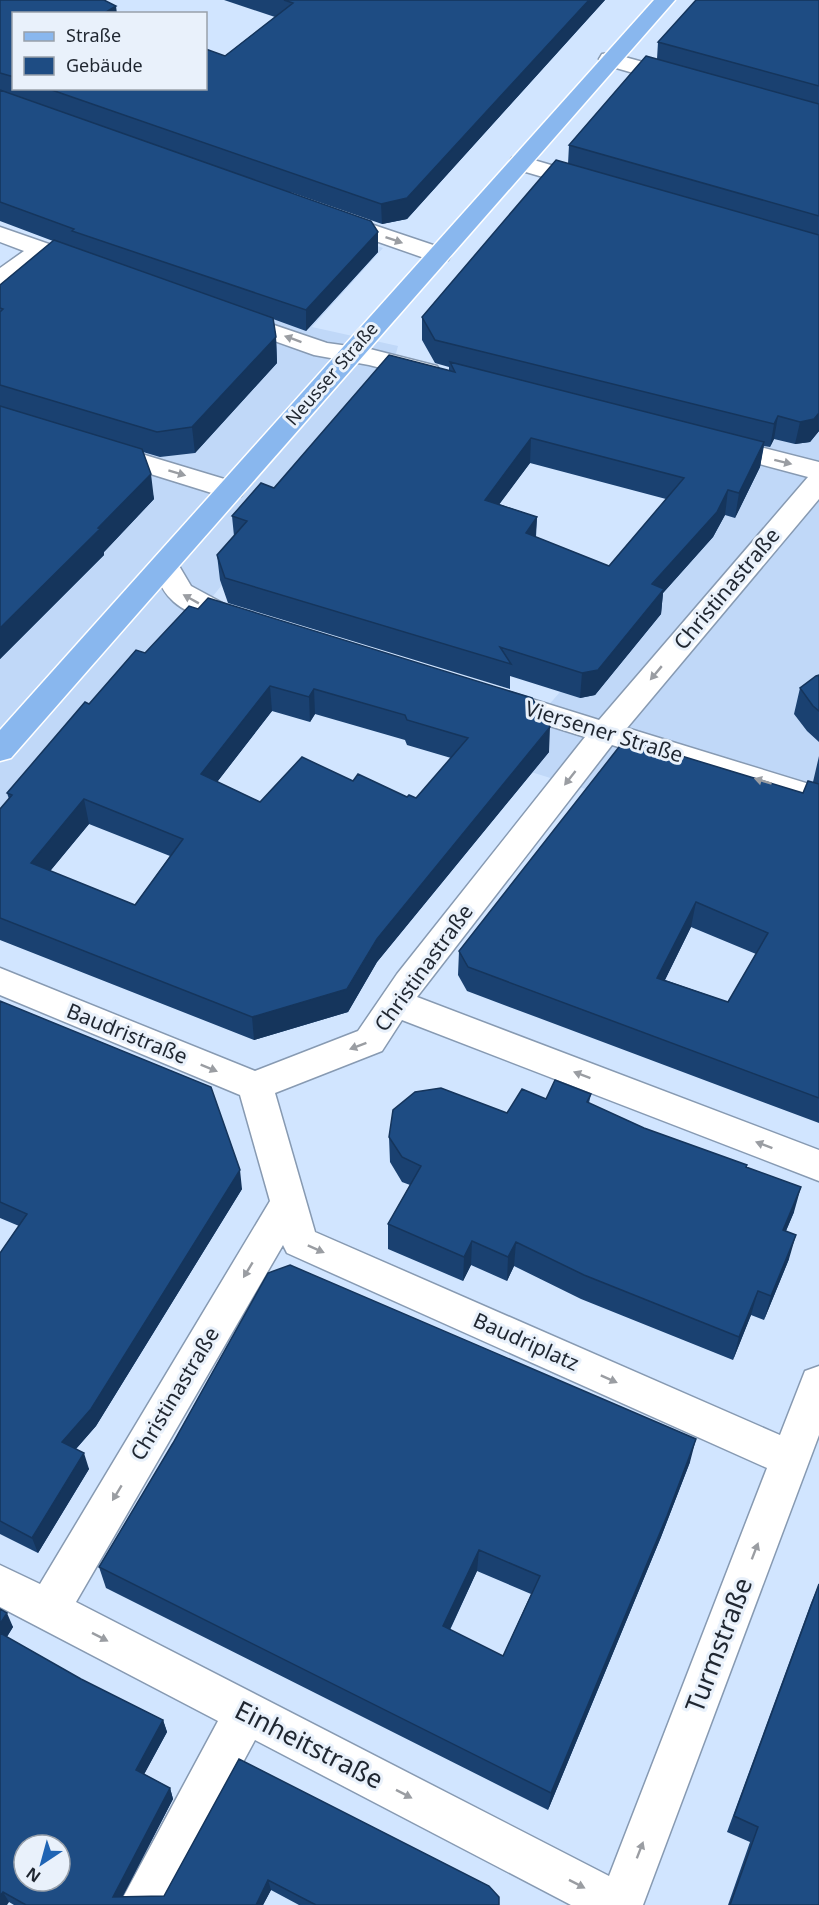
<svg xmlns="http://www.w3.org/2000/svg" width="819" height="1905" font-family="'Noto Sans',sans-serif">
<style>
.built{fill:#c0d8f8}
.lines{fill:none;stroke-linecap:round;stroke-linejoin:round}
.minor-casing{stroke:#879ab2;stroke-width:3}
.major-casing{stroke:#fff;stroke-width:3}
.minor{fill:#fff;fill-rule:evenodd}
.major{fill:#89b7ee;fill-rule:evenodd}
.wall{fill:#1a4171;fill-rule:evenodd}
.shaded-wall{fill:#15355c}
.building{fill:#1e4c83;stroke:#15355c;stroke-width:1.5;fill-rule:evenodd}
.oneway{fill:#9a9da2}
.labels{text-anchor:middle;stroke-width:6;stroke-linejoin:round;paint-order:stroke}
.far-street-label{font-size:18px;fill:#1f2630;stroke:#e9f1fb}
.street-label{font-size:21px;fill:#1f2630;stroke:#e9f1fb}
.near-street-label{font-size:26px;fill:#1f2630;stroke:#e9f1fb}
</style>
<rect width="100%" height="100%" fill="#d1e5ff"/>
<!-- built -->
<path class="built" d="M 289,215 L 383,248 L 312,327 L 398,346 L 389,380 L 182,634 L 0,833 L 0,550 Z
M 790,406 L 819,413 L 819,862 L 499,762 L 661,576 Z"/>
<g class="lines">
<defs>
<path id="minor" d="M 610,53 L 687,74 L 690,79 L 687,84 L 679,86 L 602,64 L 599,59 L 602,54 Z
M 520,156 L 599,179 L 603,184 L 599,189 L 591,191 L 512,168 L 509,163 L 512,158 Z
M 335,212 L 448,250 L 451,255 L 448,260 L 439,262 L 430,260 L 327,224 L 323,219 L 327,214 Z
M 0,227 L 95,260 L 98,265 L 95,270 L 86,272 L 44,258 L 9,285 L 0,287 L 0,268 L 24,251 L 0,242 Z
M 233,311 L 327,343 L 370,349 L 437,366 L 441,372 L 437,378 L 428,380 L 369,365 L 314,355 L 224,323 L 221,318 L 224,313 Z
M 720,437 L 819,462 L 819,499 L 627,728 L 819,787 L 819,809 L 612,745 L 417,997 L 819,1150 L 819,1181 L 402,1020 L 382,1051 L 275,1093 L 315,1232 L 780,1435 L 805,1371 L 819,1366 L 819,1435 L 643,1905 L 571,1905 L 255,1740 L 166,1905 L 119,1905 L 218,1721 L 0,1607 L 0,1565 L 40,1584 L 270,1201 L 240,1095 L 0,995 L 0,968 L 255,1071 L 358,1031 L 397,974 L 585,737 L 489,707 L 485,700 L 489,693 L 500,689 L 599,720 L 808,477 L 711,451 L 707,445 L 711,439 ZM 283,1245 L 287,1253 L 767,1468 L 609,1876 L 76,1602 Z
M 105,443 L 241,484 L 245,490 L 241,496 L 231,499 L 96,457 L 92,451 L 96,445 Z
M 165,557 L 175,559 L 191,586 L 228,606 L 254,614 L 258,621 L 254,628 C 235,633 184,614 171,599 C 162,591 157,576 151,566 L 155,559 Z"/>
<path id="major" d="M 654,0 L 675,0 L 11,758 L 0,761 L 0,730 Z"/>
</defs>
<!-- minor casing -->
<use href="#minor" class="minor-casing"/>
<!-- major casing -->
<use href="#major" class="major-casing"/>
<!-- minor -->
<use href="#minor" class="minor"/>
<!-- major -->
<use href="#major" class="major"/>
</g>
<!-- wall -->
<path class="wall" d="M 0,0 L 14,14 L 14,88 L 206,88 L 225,56 L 275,17 L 224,0 L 605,0 L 407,219 L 382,224 L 290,192 L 378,232 L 378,252 L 306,331 L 273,319 L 276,337 L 277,363 L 195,453 L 160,457 L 143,452 L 154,499 L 104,552 L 104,555 L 0,659 L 0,285 L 53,241 L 0,221 Z
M 819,0 L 819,431 L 810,442 L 795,444 L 774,439 L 770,447 L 764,446 L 760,467 L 735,518 L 725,515 L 713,537 L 663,593 L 661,614 L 595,695 L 580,698 L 510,676 L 510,689 L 228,603 L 220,580 L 217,555 L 234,536 L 232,516 L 449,371 L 449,367 L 435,363 L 422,340 L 422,317 L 568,164 L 569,145 L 657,59 L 658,42 ZM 530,463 L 666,499 L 609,566 L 536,537 L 537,517 L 499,504 Z
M 198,609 L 549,752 L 377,962 L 348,1012 L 254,1040 L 0,940 L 0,809 L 9,799 L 7,793 L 89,704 L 145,653 ZM 272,711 L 310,722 L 315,714 L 405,740 L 407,745 L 451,758 L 416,798 L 407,797 L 353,781 L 260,802 L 217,782 ZM 89,824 L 170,856 L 135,905 L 50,871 Z
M 819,675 L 819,742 L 807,731 L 794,714 L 800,688 Z
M 819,756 L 819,1123 L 467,991 L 458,975 L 459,951 L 803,793 L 813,782 ZM 691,927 L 756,954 L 728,1002 L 665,980 Z
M 0,1001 L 242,1189 L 96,1426 L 76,1449 L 89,1469 L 38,1553 L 0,1534 L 0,1253 L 19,1226 L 0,1218 Z
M 591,1094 L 589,1103 L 644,1128 L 747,1167 L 794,1212 L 786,1231 L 789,1259 L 764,1320 L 751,1315 L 733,1360 L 581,1299 L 514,1266 L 507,1281 L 471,1265 L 463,1281 L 388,1249 L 388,1224 L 410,1185 L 402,1182 L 390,1162 L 389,1137 L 507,1113 L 546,1099 Z
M 690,1462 L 661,1537 L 548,1810 L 106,1588 L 99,1567 ZM 477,1571 L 531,1594 L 503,1656 L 450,1630 Z
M 819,1584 L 819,1905 L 728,1905 L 750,1842 L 727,1832 L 811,1603 Z
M 0,1609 L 13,1627 L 7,1637 L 81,1679 L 163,1720 L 167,1732 L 144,1774 L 170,1788 L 173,1799 L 123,1896 L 164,1896 L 239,1759 L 499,1905 L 299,1905 L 271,1890 L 263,1905 L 14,1905 L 9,1902 L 0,1905 Z"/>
<!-- shaded-wall -->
<path class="shaded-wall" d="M 589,0 L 605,0 L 407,219 L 382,224 L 381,204 Z
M 116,6 L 117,14 L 103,14 Z
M 378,232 L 378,252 L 306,331 L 306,310 Z
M 276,337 L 277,363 L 195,453 L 192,427 Z
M 819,413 L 819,431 L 810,442 L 795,444 L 800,422 Z
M 778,416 L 774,439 L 770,447 L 774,424 Z
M 531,438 L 530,463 L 484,525 L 485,500 Z
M 764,442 L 760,467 L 735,518 L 739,493 Z
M 151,474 L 154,499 L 104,552 L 104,555 L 0,659 L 0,628 Z
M 728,490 L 725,515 L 713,537 L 663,593 L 661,614 L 595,695 L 580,698 L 582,673 Z
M 537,517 L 535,542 L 526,533 Z
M 270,686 L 272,711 L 204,799 L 201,774 Z
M 314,689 L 315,714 L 310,722 L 309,697 Z
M 550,727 L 549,752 L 377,962 L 348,1012 L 254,1040 L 252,1017 L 377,939 Z
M 84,799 L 89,824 L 37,887 L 31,863 Z
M 696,902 L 691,927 L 654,1002 L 657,978 Z
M 240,1170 L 242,1189 L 96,1426 L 67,1459 L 62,1442 Z
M 801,1187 L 794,1212 L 776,1254 L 783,1230 Z
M 796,1235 L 789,1259 L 764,1320 L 771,1296 Z
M 472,1241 L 471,1265 L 463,1281 L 464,1257 Z
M 516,1242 L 514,1266 L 507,1281 L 508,1257 Z
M 758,1291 L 751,1315 L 733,1360 L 739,1337 Z
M 696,1439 L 690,1462 L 661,1537 L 548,1810 L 551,1793 Z
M 84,1453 L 89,1469 L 38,1553 L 32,1538 Z
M 479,1550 L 477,1571 L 442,1646 L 443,1626 Z
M 7,1613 L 13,1627 L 2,1644 L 0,1640 L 0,1624 Z
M 163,1720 L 167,1732 L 140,1782 L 136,1770 Z
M 170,1788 L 173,1799 L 118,1905 L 113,1897 Z
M 268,1880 L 271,1890 L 263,1905 L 256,1905 Z
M 3,1892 L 9,1902 L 7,1905 L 0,1905 L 0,1896 Z"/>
<!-- building -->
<path class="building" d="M 0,0 L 104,0 L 116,6 L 103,14 L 14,14 L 14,77 L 0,73 Z
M 284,0 L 589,0 L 407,198 L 381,204 L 46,88 L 206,88 L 206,49 L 225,56 L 293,3 Z
M 696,0 L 819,0 L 819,86 L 658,42 Z
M 646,56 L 819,104 L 819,216 L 569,145 Z
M 0,90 L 371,221 L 378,232 L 306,310 L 72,231 L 74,229 L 0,202 Z
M 556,160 L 819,235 L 819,413 L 814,419 L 800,422 L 778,416 L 774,424 L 435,340 L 422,317 Z
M 54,240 L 273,318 L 276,337 L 192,427 L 157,432 L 0,385 L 0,312 L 3,309 L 0,308 L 0,285 Z
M 389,355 L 455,372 L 450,362 L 764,442 L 739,493 L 728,490 L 717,512 L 652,584 L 664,589 L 598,670 L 582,673 L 500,647 L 511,664 L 225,578 L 217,555 L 247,521 L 232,516 L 261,483 L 274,488 ZM 531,438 L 684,478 L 609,566 L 526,533 L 537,517 L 485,500 Z
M 0,406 L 142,449 L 151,474 L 98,528 L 100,529 L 0,628 Z
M 208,598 L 532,698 L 550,727 L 377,939 L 347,989 L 252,1017 L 0,918 L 0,809 L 12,795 L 7,793 L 85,702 L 89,704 L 136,650 L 145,653 L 189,606 L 198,609 ZM 270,686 L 309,697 L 314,689 L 405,715 L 407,720 L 468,738 L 416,798 L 409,795 L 407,797 L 358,774 L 353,781 L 302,757 L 260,802 L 201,774 ZM 84,799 L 183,839 L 135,905 L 31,863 Z
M 819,675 L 819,711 L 813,706 L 800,688 L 816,676 Z
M 639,743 L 803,793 L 808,781 L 819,784 L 819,1098 L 468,967 L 459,951 L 619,747 ZM 696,902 L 768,933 L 728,1002 L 657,978 Z
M 0,1001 L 211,1087 L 240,1170 L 91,1409 L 62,1442 L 84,1453 L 32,1538 L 0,1521 L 0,1253 L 27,1214 L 0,1202 Z
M 555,1080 L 591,1094 L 587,1102 L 644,1128 L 747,1165 L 746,1167 L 801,1187 L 783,1230 L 796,1235 L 771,1296 L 758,1291 L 739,1337 L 584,1275 L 516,1242 L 508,1257 L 472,1241 L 464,1257 L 388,1224 L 421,1166 L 402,1157 L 389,1137 L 393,1110 L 415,1092 L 441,1088 L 507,1113 L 522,1089 L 546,1099 Z
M 290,1265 L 696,1439 L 667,1516 L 551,1793 L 99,1567 L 173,1443 L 268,1273 ZM 479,1550 L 540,1576 L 503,1656 L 443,1626 Z
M 819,1584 L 819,1905 L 730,1905 L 758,1827 L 734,1816 Z
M 0,1609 L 7,1613 L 0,1624 Z
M 0,1633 L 81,1679 L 163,1720 L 136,1770 L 170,1788 L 113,1897 L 164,1896 L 239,1759 L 489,1886 L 499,1897 L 499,1905 L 316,1905 L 268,1880 L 256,1905 L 26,1905 L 3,1892 L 0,1896 ZM 24,1845 L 60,1845 L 60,1881 L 24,1881 Z"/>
<!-- one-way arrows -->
<defs><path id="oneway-solid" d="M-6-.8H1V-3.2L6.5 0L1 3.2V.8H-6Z" transform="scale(1.5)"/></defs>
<g class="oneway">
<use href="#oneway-solid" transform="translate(394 240) rotate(19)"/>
<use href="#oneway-solid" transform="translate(293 339) rotate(-160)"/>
<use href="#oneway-solid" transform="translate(783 462) rotate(14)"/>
<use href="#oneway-solid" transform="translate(177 473) rotate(17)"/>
<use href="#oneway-solid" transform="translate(191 599) rotate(-151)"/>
<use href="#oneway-solid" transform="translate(656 673) rotate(130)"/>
<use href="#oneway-solid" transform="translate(570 778) rotate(128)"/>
<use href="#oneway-solid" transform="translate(763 781) rotate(-163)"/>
<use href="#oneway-solid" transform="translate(358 1046) rotate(159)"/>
<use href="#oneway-solid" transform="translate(209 1068) rotate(22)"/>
<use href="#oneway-solid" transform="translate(582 1075) rotate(-159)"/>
<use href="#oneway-solid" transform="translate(764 1145) rotate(-159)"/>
<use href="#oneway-solid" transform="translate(316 1249) rotate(24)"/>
<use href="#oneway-solid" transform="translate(248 1270) rotate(121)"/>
<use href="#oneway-solid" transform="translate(609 1379) rotate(24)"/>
<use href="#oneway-solid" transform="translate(117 1493) rotate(121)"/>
<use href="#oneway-solid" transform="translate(755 1551) rotate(-69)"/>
<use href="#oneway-solid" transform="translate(100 1637) rotate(27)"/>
<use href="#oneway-solid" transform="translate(404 1794) rotate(27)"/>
<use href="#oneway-solid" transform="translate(640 1850) rotate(-69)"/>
<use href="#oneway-solid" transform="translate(577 1884) rotate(27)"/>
</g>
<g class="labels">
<!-- far-street labels -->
<g class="far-street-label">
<text transform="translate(332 374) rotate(-49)" y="6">Neusser Straße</text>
</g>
<!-- street labels -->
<g class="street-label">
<text transform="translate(727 589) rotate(-50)" y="7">Christinastraße</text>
<text transform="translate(604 732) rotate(17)" y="7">Viersener Straße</text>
<text transform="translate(424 968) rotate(-54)" y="7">Christinastraße</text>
<text transform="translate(127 1034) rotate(22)" y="7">Baudristraße</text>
<text transform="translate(526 1342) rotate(24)" y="7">Baudriplatz</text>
<text transform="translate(175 1394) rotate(-59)" y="7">Christinastraße</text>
</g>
<!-- near-street labels -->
<g class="near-street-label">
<text transform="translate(719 1645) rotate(-69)" y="9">Turmstraße</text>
<text transform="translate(309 1745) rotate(27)" y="9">Einheitstraße</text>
</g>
</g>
<!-- legend -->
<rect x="12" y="12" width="195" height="78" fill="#e9f1fb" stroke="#98a0aa" stroke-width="1.5"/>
<rect x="24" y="32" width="30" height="9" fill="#89b7ee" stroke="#98a0aa" stroke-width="1.5"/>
<text x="66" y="42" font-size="18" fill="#1f2630">Straße</text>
<rect x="24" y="57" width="30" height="18" fill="#1e4c83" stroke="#98a0aa" stroke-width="1.5"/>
<text x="66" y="72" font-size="18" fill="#1f2630">Gebäude</text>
<!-- north arrow -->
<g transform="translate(42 1863) rotate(216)"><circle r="28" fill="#e9f1fb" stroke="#98a0aa" stroke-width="1.5"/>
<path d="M0-4.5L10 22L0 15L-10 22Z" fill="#1f64b4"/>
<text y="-9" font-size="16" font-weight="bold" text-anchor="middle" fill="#1f2630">N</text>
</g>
</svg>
